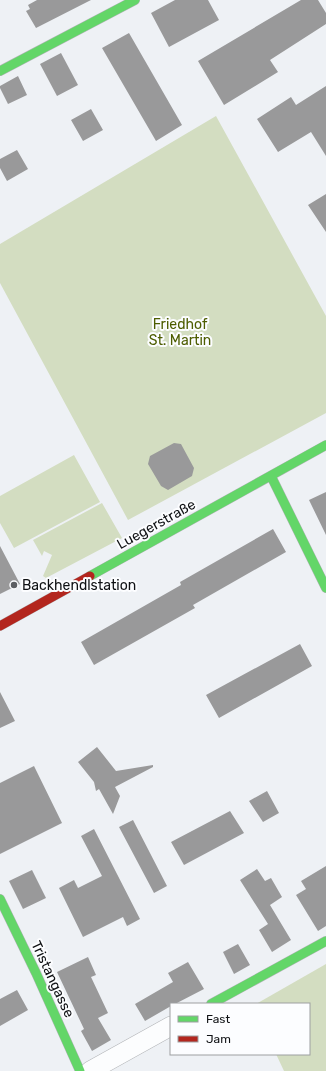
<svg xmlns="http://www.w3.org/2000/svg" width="326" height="1071" font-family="Rubik,sans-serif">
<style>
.green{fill:#d3ddc1}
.building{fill:#99999a}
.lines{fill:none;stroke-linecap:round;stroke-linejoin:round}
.street-casing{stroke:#b2b4b7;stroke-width:20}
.fast-casing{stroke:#b2b4b7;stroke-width:10}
.jam-casing{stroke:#b2b4b7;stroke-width:10}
.street{stroke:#fcfdfe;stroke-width:19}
.fast{stroke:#63d668;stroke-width:9}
.jam{stroke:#b3261e;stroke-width:9}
.poi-dot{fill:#5d5f63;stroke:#fcfdff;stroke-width:1.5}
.labels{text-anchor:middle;stroke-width:4;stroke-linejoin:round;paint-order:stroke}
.park-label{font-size:14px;fill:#4d5d00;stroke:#fcfdff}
.street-label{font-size:14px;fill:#0f1114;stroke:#fcfdff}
.poi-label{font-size:14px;fill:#0f1114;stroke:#fcfdff;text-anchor:start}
</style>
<rect width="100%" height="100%" fill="#eef1f5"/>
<!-- green -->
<path class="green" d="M 216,116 L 326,316 L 326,413 L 128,520 L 0,283 L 0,244 Z
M 74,455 L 100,502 L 14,548 L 0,523 L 0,496 Z
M 102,503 L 122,538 L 46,578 L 43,576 L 52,555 L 44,551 L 42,556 L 33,540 Z
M 326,964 L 326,1071 L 284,1071 L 276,1054 L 309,1054 L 309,1004 L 256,1004 Z"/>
<!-- building -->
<path class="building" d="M 37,0 L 91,0 L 36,28 L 26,11 L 30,9 L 28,5 Z
M 175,0 L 208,0 L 219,20 L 169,47 L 151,13 Z
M 301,0 L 318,0 L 326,13 L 326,24 L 270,60 L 278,72 L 224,105 L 198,61 Z
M 129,33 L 182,125 L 156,141 L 102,48 Z
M 61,53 L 78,85 L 57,96 L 40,64 Z
M 18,76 L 27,95 L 8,104 L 0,88 L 0,86 Z
M 326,86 L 326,156 L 311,132 L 278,152 L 257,119 L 291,97 L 296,105 Z
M 91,109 L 103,130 L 83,141 L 71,120 Z
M 17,150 L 28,169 L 7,181 L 0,168 L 0,159 Z
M 326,194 L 326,232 L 308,205 Z
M 174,443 L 181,444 L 194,468 L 192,476 L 168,490 L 161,486 L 148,464 L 150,456 Z
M 326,492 L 326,535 L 309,500 Z
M 273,529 L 286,552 L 193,605 L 195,608 L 94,665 L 81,642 L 181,585 L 180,582 Z
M 0,546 L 20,584 L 0,594 Z
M 300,644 L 312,666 L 219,718 L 206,695 Z
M 0,692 L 15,721 L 0,728 Z
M 97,747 L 116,771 L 153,765 L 153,767 L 115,787 L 120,796 L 113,814 L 99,789 L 96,791 L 94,782 L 78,762 Z
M 34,766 L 62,823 L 0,854 L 0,783 Z
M 267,791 L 279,813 L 263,822 L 249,801 Z
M 230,811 L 244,833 L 184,865 L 171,842 Z
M 133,820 L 167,886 L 154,893 L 119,827 Z
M 94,829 L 140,919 L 127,926 L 123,917 L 83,937 L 59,888 L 74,880 L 78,888 L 102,876 L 81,836 Z
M 326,866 L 326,926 L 318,931 L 296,895 L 306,889 L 301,881 Z
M 257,869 L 265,881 L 271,878 L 282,897 L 270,905 L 291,940 L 272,952 L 259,930 L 268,924 L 240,880 Z
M 32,870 L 46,898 L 23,909 L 9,881 Z
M 238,944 L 250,965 L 234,974 L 223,952 Z
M 88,957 L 96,975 L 91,977 L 108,1013 L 98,1018 L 111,1040 L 92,1051 L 81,1031 L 84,1029 L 57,972 Z
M 188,962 L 204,989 L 175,1004 L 171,1004 L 171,1006 L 145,1021 L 135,1004 L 173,982 L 168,973 Z
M 17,990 L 28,1010 L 0,1026 L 0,999 Z"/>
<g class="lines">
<defs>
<path id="street" d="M 90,1071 L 171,1026"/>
<path id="fast" d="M 0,71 L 135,0
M 271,476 L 326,588
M 90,576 L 326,445
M 0,899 L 36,973 L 80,1071
M 211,1004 L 326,941"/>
<path id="jam" d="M 0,626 L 90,576"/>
</defs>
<!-- street casing -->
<use href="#street" class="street-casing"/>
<!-- fast casing -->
<use href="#fast" class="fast-casing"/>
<!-- jam casing -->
<use href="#jam" class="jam-casing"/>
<!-- street -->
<use href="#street" class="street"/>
<!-- fast -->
<use href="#fast" class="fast"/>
<!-- jam -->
<use href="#jam" class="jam"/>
</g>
<!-- markers -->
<circle class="poi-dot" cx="14" cy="585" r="4"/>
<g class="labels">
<!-- park labels -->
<g class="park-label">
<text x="180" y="329">Friedhof<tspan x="180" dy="16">St. Martin</tspan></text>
</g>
<!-- street labels -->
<g class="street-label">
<text transform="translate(156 524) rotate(-29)" y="5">Luegerstraße</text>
<text transform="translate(53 979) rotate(65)" y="5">Tristangasse</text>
</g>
<!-- poi labels -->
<g class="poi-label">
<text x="22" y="590">Backhendlstation</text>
</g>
</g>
<!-- legend -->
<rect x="170" y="1003" width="140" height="52" fill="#fcfdff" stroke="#9d9fa1"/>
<rect x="178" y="1016" width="20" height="6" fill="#63d668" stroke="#9d9fa1"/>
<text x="206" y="1023" font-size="12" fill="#0f1114">Fast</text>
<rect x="178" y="1036" width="20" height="6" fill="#b3261e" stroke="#9d9fa1"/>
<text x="206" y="1043" font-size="12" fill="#0f1114">Jam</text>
</svg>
